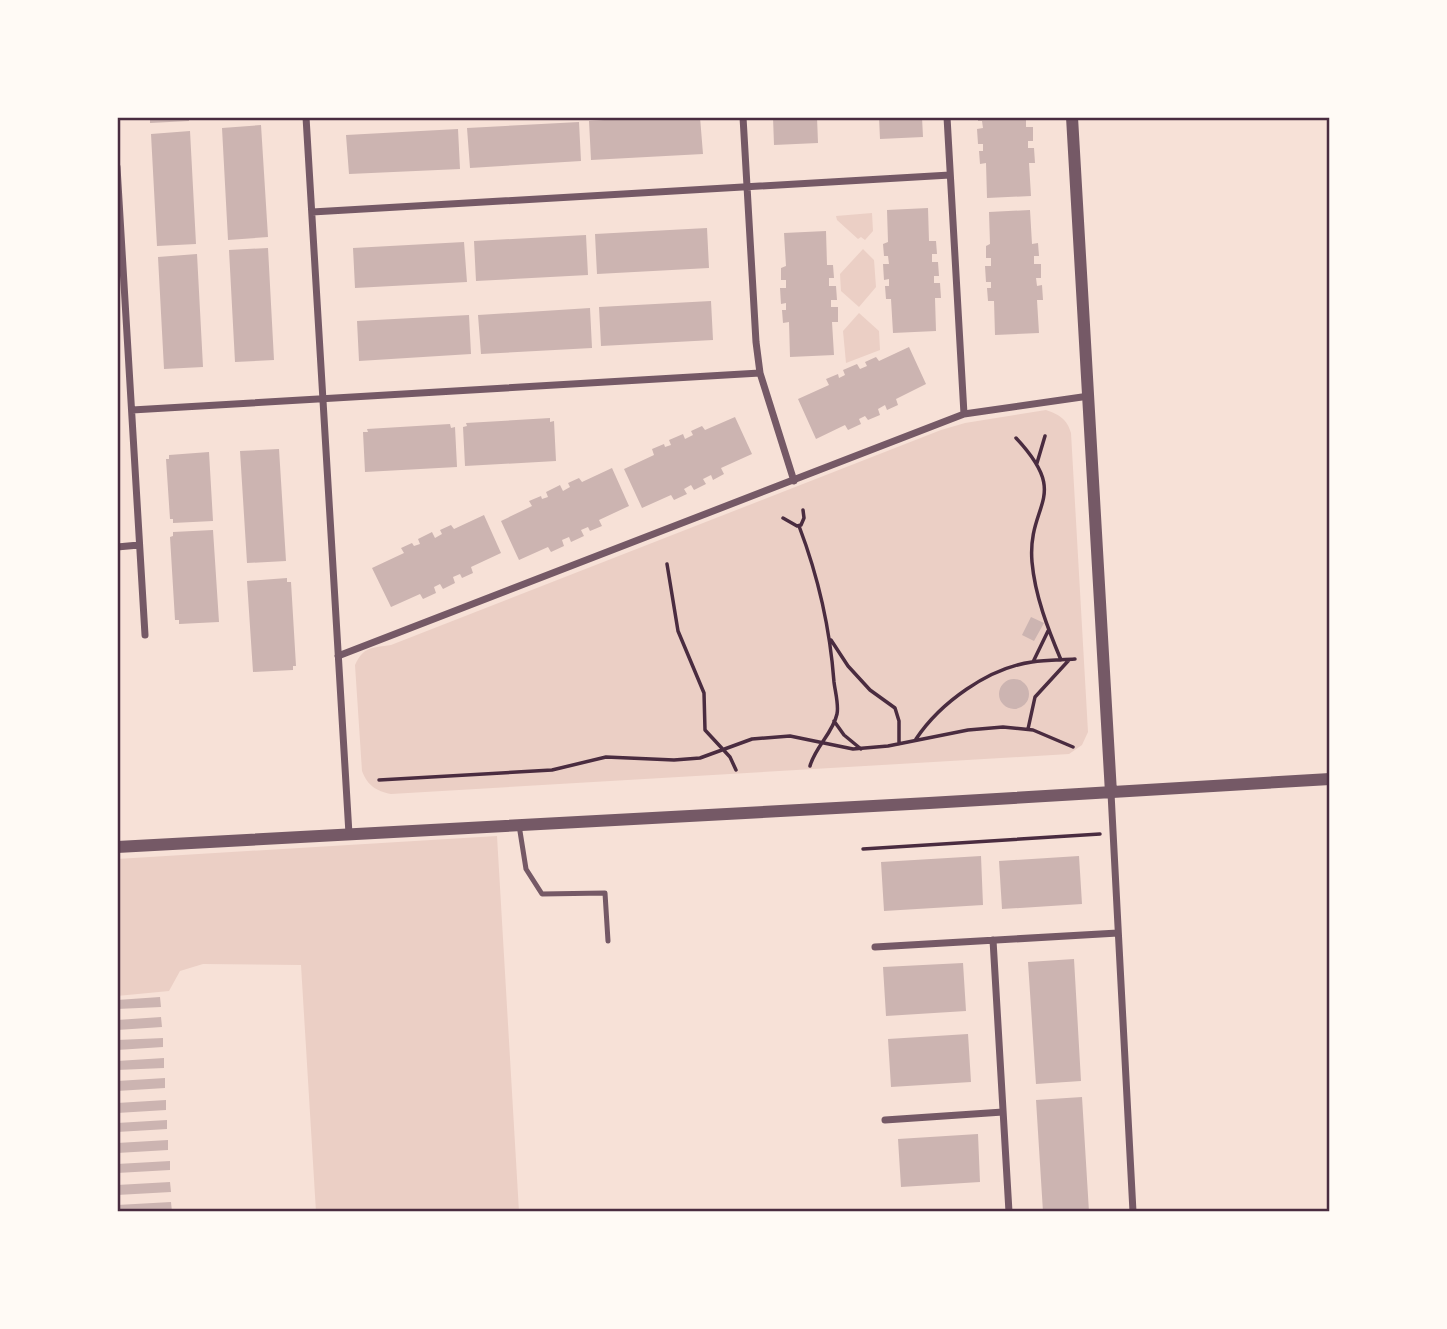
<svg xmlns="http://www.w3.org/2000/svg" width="1447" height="1329" font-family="Literata,serif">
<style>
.green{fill:#ebcfc5}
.building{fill:#ccb4b1}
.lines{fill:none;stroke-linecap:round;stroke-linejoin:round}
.path{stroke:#4a2c40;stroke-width:3.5}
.service{stroke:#755966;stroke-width:5}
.minor{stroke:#755966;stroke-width:7}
.tertiary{stroke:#755966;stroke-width:12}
.neatline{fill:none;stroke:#4a2c40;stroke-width:2.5}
</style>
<rect width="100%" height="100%" fill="#f7e1d7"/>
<!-- green -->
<path class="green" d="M 872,213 L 873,231 L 865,240 L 861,237 L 858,239 L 837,220 L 836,216 Z
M 863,249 L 874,260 L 876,287 L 859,307 L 841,291 L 840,274 Z
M 859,313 L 879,331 L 880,350 L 846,363 L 843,331 Z
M 1046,410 C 1060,415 1067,419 1071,433 L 1088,732 L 1082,745 L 1069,754 L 391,794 C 376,791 368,786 362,771 L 355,665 C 364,646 372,648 391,645 L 941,430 L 965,423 Z
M 497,836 L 519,1212 L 316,1212 L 301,965 L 203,964 L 180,971 L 169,991 L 117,996 L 117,859 Z"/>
<!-- building -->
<path class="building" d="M 150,117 L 189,117 L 189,121 L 150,123 Z
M 651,117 L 700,117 L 703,154 L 591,160 L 589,121 Z
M 773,117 L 817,117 L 818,143 L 774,145 Z
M 879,117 L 922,117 L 923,137 L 880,139 Z
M 978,117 L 1026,117 L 1026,127 L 1033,127 L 1033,141 L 1028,141 L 1028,148 L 1034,148 L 1035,163 L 1029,163 L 1031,196 L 987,198 L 986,163 L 980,164 L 979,151 L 983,151 L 983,144 L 978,144 L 977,129 L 983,128 L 982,121 L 978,121 Z
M 579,122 L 581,161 L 470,168 L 467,128 Z
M 261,125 L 268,237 L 228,240 L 222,128 Z
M 458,129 L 460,169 L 349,174 L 346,135 Z
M 190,131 L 196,244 L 157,246 L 151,134 Z
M 928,208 L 929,241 L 936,241 L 937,254 L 932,254 L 932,262 L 938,262 L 939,276 L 934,276 L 934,283 L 940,283 L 941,298 L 935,298 L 936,331 L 893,333 L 891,299 L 886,299 L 885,286 L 889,286 L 889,279 L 884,280 L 883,264 L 889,264 L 888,256 L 884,256 L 883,244 L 888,242 L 887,210 Z
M 1030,210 L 1032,244 L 1038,243 L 1039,256 L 1034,256 L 1034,264 L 1041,264 L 1041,278 L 1036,278 L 1037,286 L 1042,285 L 1043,300 L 1037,300 L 1039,333 L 995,335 L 994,301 L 988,301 L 987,288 L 991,288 L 991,282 L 986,282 L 985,266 L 991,266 L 991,258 L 986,258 L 986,246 L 990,244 L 989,212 Z
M 707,228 L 709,268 L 597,274 L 595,234 Z
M 826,231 L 827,265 L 833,265 L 834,278 L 829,278 L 829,286 L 836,286 L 837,300 L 831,300 L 831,307 L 838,307 L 838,322 L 832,322 L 834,355 L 790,357 L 789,322 L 783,323 L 782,310 L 786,310 L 786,303 L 781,304 L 780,288 L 786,288 L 786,280 L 781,280 L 781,268 L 786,266 L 784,233 Z
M 586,235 L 588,275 L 476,281 L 474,241 Z
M 464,242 L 467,282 L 355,288 L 353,248 Z
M 268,248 L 274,360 L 235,362 L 229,250 Z
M 197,254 L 203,367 L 164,369 L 158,257 Z
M 711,301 L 713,340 L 601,346 L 599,307 Z
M 590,308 L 592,348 L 481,354 L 478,315 Z
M 469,315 L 471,354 L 359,361 L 357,321 Z
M 909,347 L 926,384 L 896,399 L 898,405 L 887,410 L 885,405 L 878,409 L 880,415 L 868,420 L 865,416 L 859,419 L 861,424 L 848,430 L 845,425 L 816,439 L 798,399 L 829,385 L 826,379 L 838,374 L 839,378 L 845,375 L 843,370 L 857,364 L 860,369 L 867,366 L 865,362 L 876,357 L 879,361 Z
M 735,417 L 752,454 L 721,468 L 724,474 L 713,480 L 711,475 L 703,479 L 706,484 L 694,490 L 691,485 L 684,489 L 687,494 L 674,500 L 671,495 L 642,508 L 624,469 L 654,455 L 652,449 L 664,444 L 665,447 L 671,445 L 669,440 L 683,434 L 685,439 L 693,435 L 691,431 L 702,426 L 705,430 Z
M 550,418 L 550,422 L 554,421 L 556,461 L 465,466 L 463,427 L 467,426 L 466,423 Z
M 450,424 L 451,428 L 455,427 L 457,467 L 365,472 L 363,432 L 368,432 L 367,429 Z
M 279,449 L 286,561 L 247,563 L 240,451 Z
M 209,452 L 213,521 L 173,523 L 173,519 L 170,519 L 166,459 L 169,459 L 169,455 Z
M 612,468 L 629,506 L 599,520 L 602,526 L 590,531 L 588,527 L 581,530 L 584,536 L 571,542 L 569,537 L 562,540 L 564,546 L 551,552 L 548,547 L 519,560 L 501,521 L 532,506 L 529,501 L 541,496 L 542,499 L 548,497 L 546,492 L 560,485 L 563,491 L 570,487 L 568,483 L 579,478 L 582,482 Z
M 484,515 L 501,553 L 471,567 L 473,573 L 462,578 L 460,574 L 453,577 L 455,583 L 443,589 L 440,584 L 434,587 L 436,593 L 423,599 L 420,594 L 391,607 L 372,568 L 404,553 L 401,548 L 412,543 L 414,546 L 420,544 L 418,539 L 432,532 L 435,538 L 442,534 L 440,530 L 451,525 L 454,529 Z
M 213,530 L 219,622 L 179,624 L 179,620 L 175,620 L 170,537 L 173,536 L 173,532 Z
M 287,578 L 287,582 L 291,582 L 296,666 L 293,666 L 293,670 L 253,672 L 247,581 Z
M 1031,617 L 1044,623 L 1034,641 L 1022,635 Z
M999 694a15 15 0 1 1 30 0a15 15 0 1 1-30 0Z
M 981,856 L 983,905 L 884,911 L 881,862 Z
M 1079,856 L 1082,904 L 1002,909 L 999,861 Z
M 1074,959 L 1081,1081 L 1036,1084 L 1028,962 Z
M 963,963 L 966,1011 L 886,1016 L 883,967 Z
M 160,997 L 161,1007 L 117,1009 L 117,1000 Z
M 161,1017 L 162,1027 L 117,1030 L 117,1020 Z
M 968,1034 L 971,1082 L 891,1087 L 888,1039 Z
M 163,1038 L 163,1047 L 117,1050 L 117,1040 Z
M 164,1058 L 164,1068 L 117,1070 L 117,1061 Z
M 165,1078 L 165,1088 L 117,1091 L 117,1081 Z
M 1082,1097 L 1089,1212 L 1043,1212 L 1036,1100 Z
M 166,1100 L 166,1110 L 117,1113 L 117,1103 Z
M 167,1120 L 167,1129 L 117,1132 L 117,1123 Z
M 978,1134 L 980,1182 L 901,1187 L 898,1139 Z
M 168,1140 L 168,1150 L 117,1153 L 117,1143 Z
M 170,1161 L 170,1170 L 117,1173 L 117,1164 Z
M 170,1182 L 171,1192 L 117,1195 L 117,1185 Z
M 171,1202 L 172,1212 L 117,1212 L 117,1205 Z"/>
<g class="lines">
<!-- path -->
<path class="path" d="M 1016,438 C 1072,498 1027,502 1032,562 C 1035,596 1048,629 1061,660
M 1037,463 L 1045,436
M 783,518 L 797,526 L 801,525 L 804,518 L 803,510
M 799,526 C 818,576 830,628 834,682 C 835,691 839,705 837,714 C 833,733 815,747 810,766
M 667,564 L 678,631 L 704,693 L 705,730 L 730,757 L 736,770
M 831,640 L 848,666 L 870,690 L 895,708 L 899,721 L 899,744
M 1033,662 L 1048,631
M 834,721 L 844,735 L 861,749
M 1028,729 L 1035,697 L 1069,660
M 916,739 C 940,703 988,668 1032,662 C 1046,660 1061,660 1075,659
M 379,780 L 552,770 L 606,757 L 674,760 L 700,758 L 752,739 L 790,736 L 853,749 L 888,746 L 968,730 L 1003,727 L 1033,730 L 1073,747
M 863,849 L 1100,834"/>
<!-- service -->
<path class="service" d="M 519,825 L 526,869 L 542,894 L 605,893 L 608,941"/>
<!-- minor -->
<path class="minor" d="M 306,117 L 349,834
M 743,117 L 756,342 L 760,373 L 794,481
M 947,117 L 964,414
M 117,167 L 145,635
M 312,212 L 950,175
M 132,410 L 760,373
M 117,547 L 139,545
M 338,656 L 964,414 L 1089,396
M 1111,793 L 1133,1212
M 993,940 L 1009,1212
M 875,947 L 1118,933
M 885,1120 L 1003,1112"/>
<!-- tertiary -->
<path class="tertiary" d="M 1072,117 L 1111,793
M 117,847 L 929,803 L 1330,779"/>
</g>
<!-- border -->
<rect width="1447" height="1329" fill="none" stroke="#fffaf5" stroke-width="238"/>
<rect x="119" y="119" width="1209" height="1091" class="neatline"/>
</svg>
